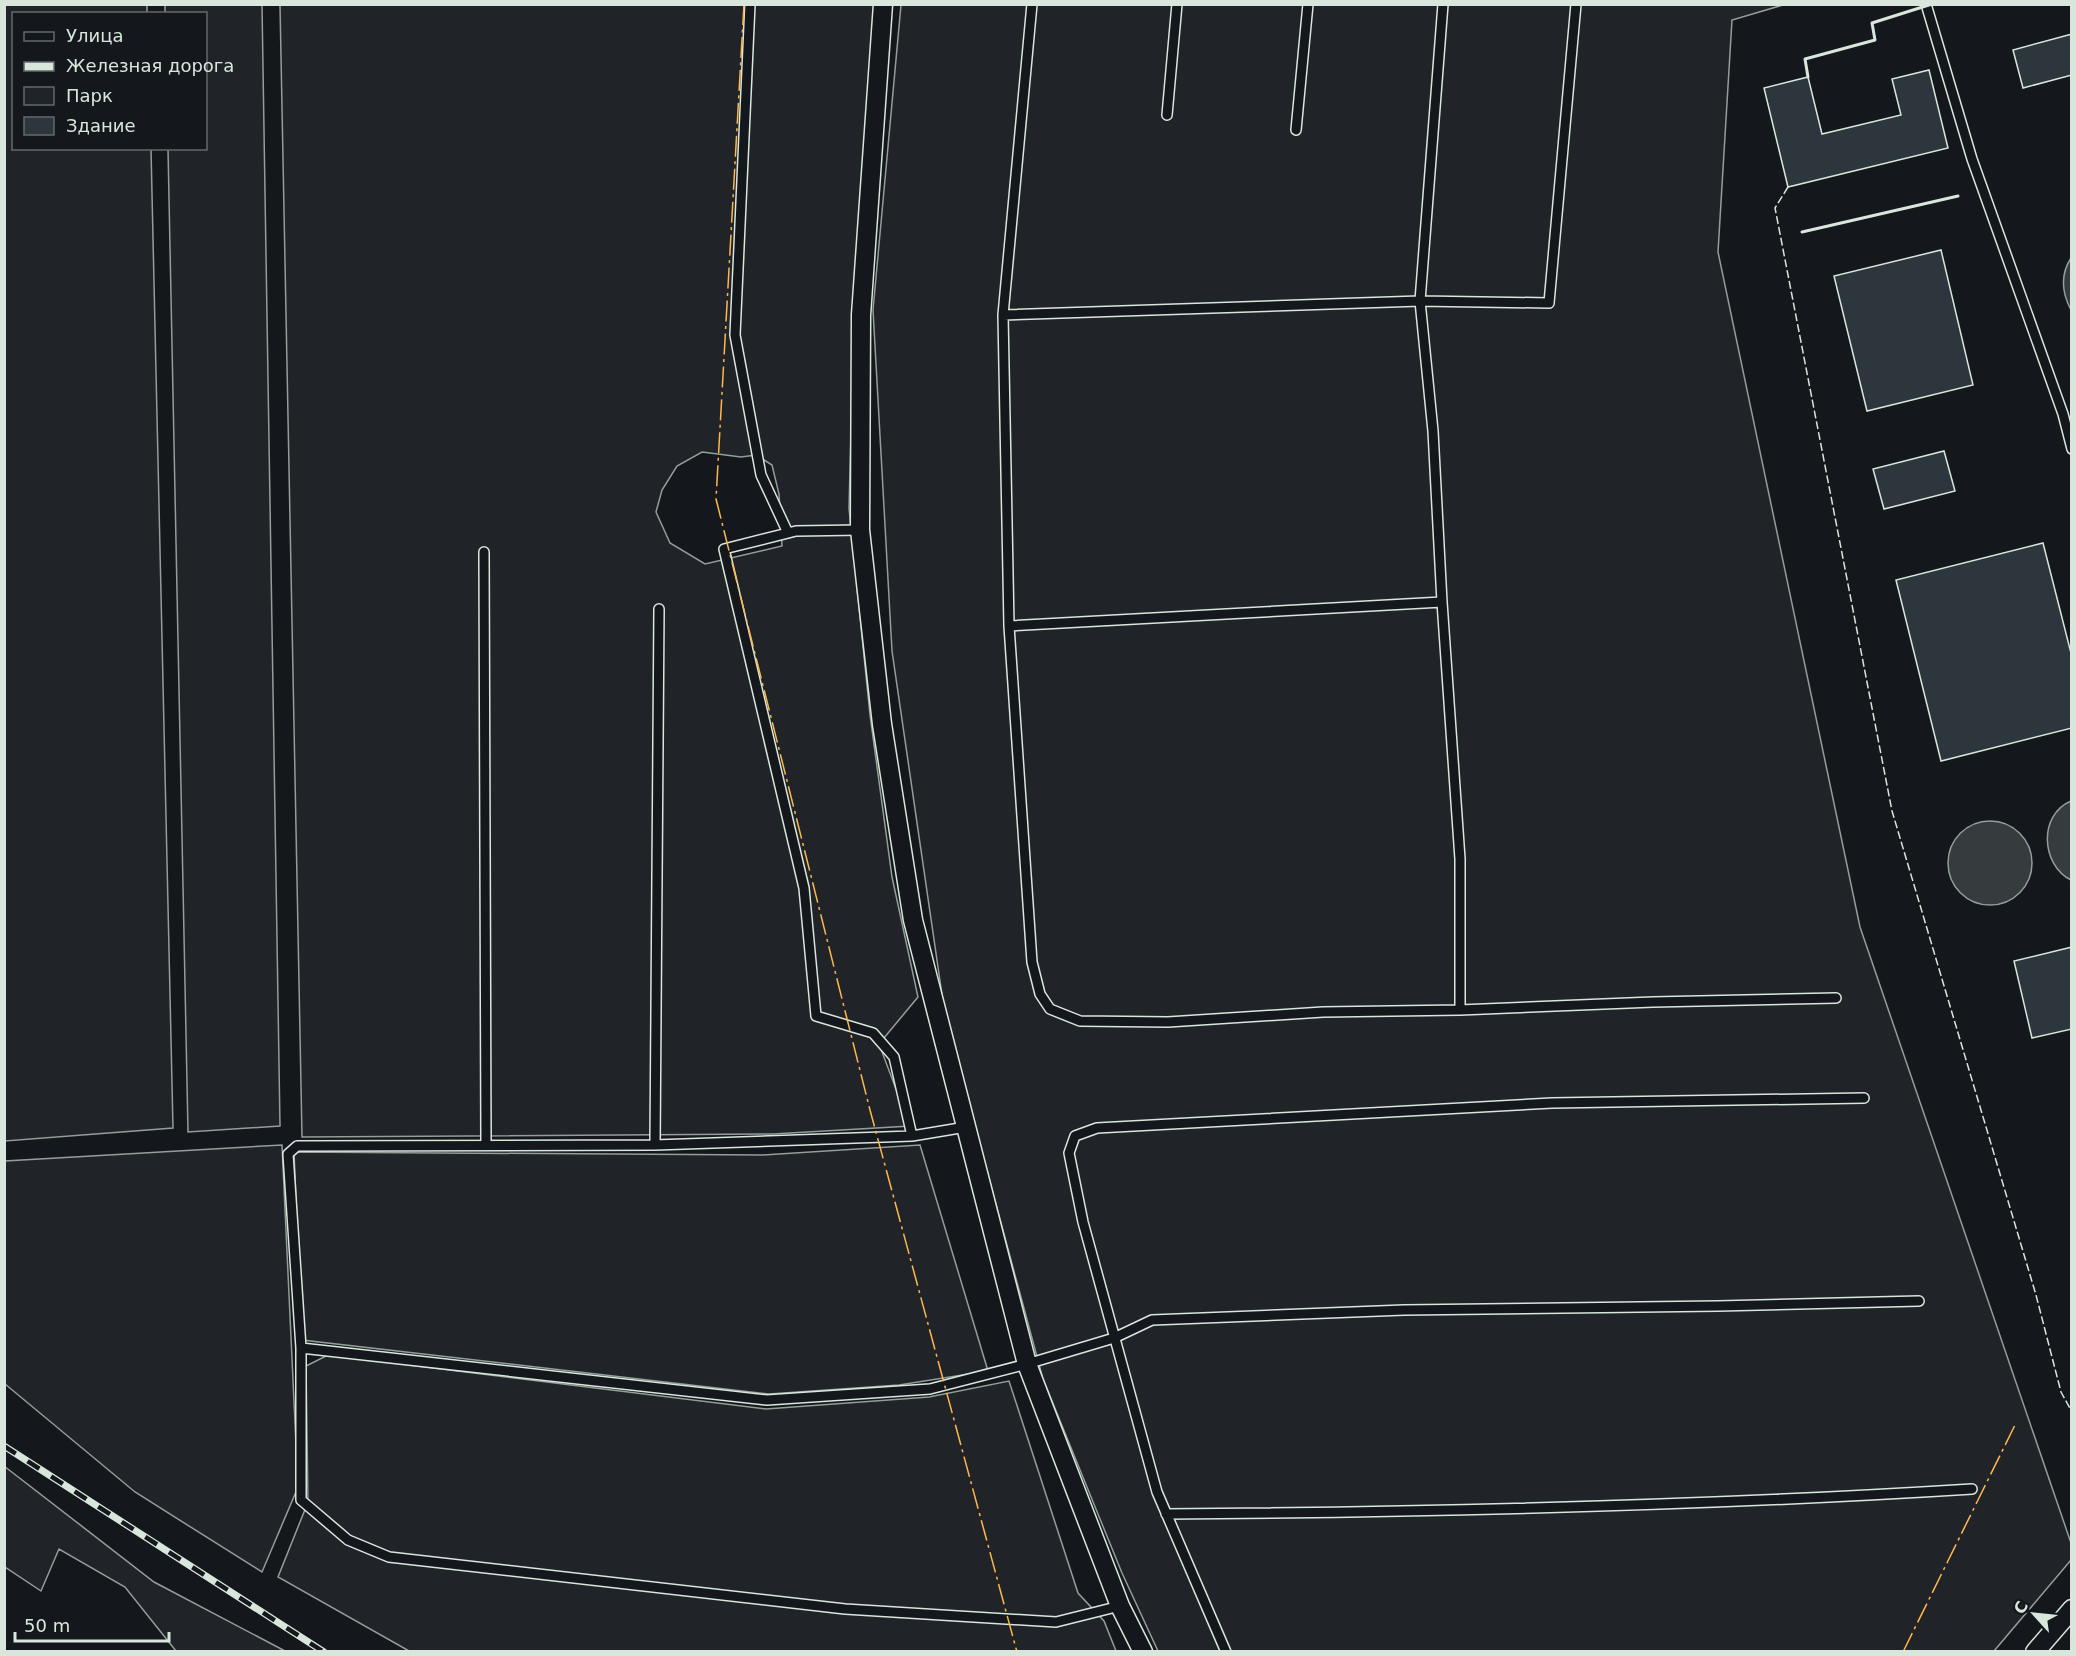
<svg xmlns="http://www.w3.org/2000/svg" width="2076" height="1656" font-family="'DejaVu Sans',sans-serif">
<style>
.green{fill:#202428;stroke:#939e99;stroke-width:1.5;fill-rule:evenodd}
.water{fill:#363b3e;stroke:#939e99;stroke-width:1.5}
.building{fill:#2c363c;stroke:#d8e6dc;stroke-width:1.5}
.lines{fill:none;stroke-linecap:round;stroke-linejoin:round}
.lane-casing{stroke:#d8e6dc;stroke-width:12}
.street-casing{stroke:#d8e6dc;stroke-width:21}
.lane{stroke:#14181c;stroke-width:9}
.street{stroke:#14181c;stroke-width:18}
.rail-casing{stroke:#d8e6dc;stroke-width:7}
.rail{stroke:#14181c;stroke-width:4.5;stroke-dasharray:14;stroke-linecap:butt}
.fence{stroke:#d8e6dc;stroke-width:1.5;stroke-dasharray:8 3;stroke-linecap:butt}
.wall{stroke:#d8e6dc;stroke-width:3}
.power{stroke:#ffb74d;stroke-width:1.5;stroke-dasharray:21 4.5 3 4.5;stroke-linecap:butt}
</style>
<rect width="100%" height="100%" fill="#14181c"/>
<!-- green -->
<path class="green" d="M 5,4 L 147,5 L 147,13 L 14,14 L 14,148 L 151,149 L 173,1128 L 5,1141 Z
M 165,5 L 262,5 L 280,1126 L 188,1132 L 168,149 L 206,148 L 206,14 L 165,13 Z
M 280,5 L 874,5 L 853,359 L 849,508 L 870,715 L 892,877 L 918,997 L 879,1044 L 910,1126 L 773,1134 L 302,1137 ZM 702,452 L 741,457 L 756,455 L 772,465 L 779,494 L 782,546 L 705,564 L 670,543 L 656,512 L 662,490 L 677,466 Z
M 901,5 L 1783,5 L 1732,20 L 1718,252 L 1860,927 L 2071,1543 L 2071,1560 L 1994,1651 L 1158,1651 L 1122,1573 L 1043,1379 L 945,1015 L 892,651 L 873,310 Z
M 282,1145 L 298,1487 L 262,1572 L 135,1492 L 5,1384 L 5,1161 Z
M 920,1145 L 988,1371 L 899,1385 L 769,1394 L 302,1340 L 294,1152 L 763,1155 Z
M 328,1355 L 766,1409 L 929,1397 L 1009,1381 L 1078,1593 L 1104,1621 L 1116,1651 L 409,1651 L 278,1577 L 308,1502 L 306,1366 Z
M 4,1466 L 154,1582 L 285,1651 L 176,1651 L 125,1587 L 59,1549 L 41,1591 L 5,1567 Z"/>
<!-- water -->
<path class="water" d="M 2071,258 L 2071,310 C 2062,293 2060,275 2071,258 Z
M 2071,801 L 2071,880 C 2041,865 2038,815 2071,801 Z
M1948 863a42 42 0 1 1 84 0a42 42 0 1 1-84 0Z"/>
<!-- building -->
<path class="building" d="M 2072,34 L 2072,75 L 2023,88 L 2013,50 Z
M 1929,70 L 1948,148 L 1788,187 L 1764,88 L 1808,77 L 1822,134 L 1901,115 L 1892,79 Z
M 1941,250 L 1973,385 L 1867,411 L 1834,276 Z
M 1944,451 L 1955,491 L 1884,509 L 1873,469 Z
M 2043,543 L 2072,657 L 2072,728 L 1941,761 L 1896,580 Z
M 2072,947 L 2072,1029 L 2032,1038 L 2014,961 Z"/>
<g class="lines">
<defs>
<path id="lane" d="M 750,4 L 735,335 L 761,475 L 788,533
M 1032,4 L 1003,315 L 1009,626 L 1032,962 L 1040,994 L 1050,1009 L 1080,1021 L 1168,1022 L 1323,1012 L 1460,1010 L 1653,1002 L 1836,998
M 1443,4 L 1420,301 L 1433,431 L 1442,602 L 1460,859 L 1460,1010
M 1926,4 L 1972,159 L 2063,414 L 2072,449
M 1167,115 L 1177,4
M 1296,130 L 1308,4
M 1003,315 L 1420,301 L 1549,303 L 1576,4
M 860,530 L 796,531 L 724,549 L 804,888 L 816,1016 L 873,1033 L 894,1057 L 912,1136
M 484,552 L 486,1145
M 1009,626 L 1442,602
M 966,1127 L 912,1136 L 655,1145 L 297,1146 L 288,1154 L 301,1348 L 301,1500 L 348,1540 L 389,1557 L 845,1609 L 1056,1622 L 1120,1606
M 655,1145 L 659,609
M 301,1348 L 767,1400 L 930,1389 L 1027,1364 L 1114,1338 L 1152,1320 L 1404,1310 L 1718,1306 L 1919,1301
M 1166,1514 C 1435,1512 1704,1506 1972,1489
M 1226,1652 L 1157,1492 L 1083,1222 L 1069,1153 L 1075,1136 L 1097,1128 L 1552,1103 L 1864,1098"/>
<path id="street" d="M 883,4 L 861,315 L 860,530 L 882,724 L 913,920 L 1027,1364 L 1120,1606 L 1143,1652
M 2035,1652 L 2072,1609"/>
</defs>
<!-- lane casing -->
<use href="#lane" class="lane-casing"/>
<!-- street casing -->
<use href="#street" class="street-casing"/>
<!-- lane -->
<use href="#lane" class="lane"/>
<!-- street -->
<use href="#street" class="street"/>
<defs>
<path id="rail" d="M 4,1446 L 324,1652"/>
</defs>
<!-- rail casing -->
<use href="#rail" class="rail-casing"/>
<!-- rail -->
<use href="#rail" class="rail"/>
<!-- fence -->
<path class="fence" d="M 1788,187 L 1775,208 L 1892,811 L 2036,1295 L 2061,1392 L 2072,1412"/>
<!-- wall -->
<path class="wall" d="M 1808,77 L 1805,59 L 1875,40 L 1872,23 L 1932,4
M 1802,232 L 1958,196"/>
<!-- power -->
<path class="power" d="M 744,4 L 716,499 L 870,1110 L 1017,1652
M 1903,1652 L 2016,1423"/>
</g>
<!-- border -->
<rect width="2076" height="1656" fill="none" stroke="#d8e6dc" stroke-width="12"/>
<!-- legend -->
<rect x="12" y="12" width="195" height="138" fill="#14181c" stroke="#626a69" stroke-width="1.5"/>
<rect x="24" y="32" width="30" height="9" fill="#14181c" stroke="#626a69" stroke-width="1.5"/>
<text x="66" y="42" font-size="18" fill="#d8e6dc">Улица</text>
<rect x="24" y="62" width="30" height="9" fill="#d8e6dc" stroke="#626a69" stroke-width="1.5"/>
<text x="66" y="72" font-size="18" fill="#d8e6dc">Железная дорога</text>
<rect x="24" y="87" width="30" height="18" fill="#202428" stroke="#626a69" stroke-width="1.5"/>
<text x="66" y="102" font-size="18" fill="#d8e6dc">Парк</text>
<rect x="24" y="117" width="30" height="18" fill="#2c363c" stroke="#626a69" stroke-width="1.5"/>
<text x="66" y="132" font-size="18" fill="#d8e6dc">Здание</text>
<!-- north arrow -->
<g transform="translate(2034 1614) rotate(297)" stroke="#14181c" stroke-width="4.5" paint-order="stroke">
<path d="M0-4.5L10 22L0 15L-10 22Z" fill="#d8e6dc"/>
<text y="-9" font-size="16" font-weight="bold" text-anchor="middle" fill="#d8e6dc">С</text>
</g>
<!-- scale -->
<path d="M15 1632v9h154v-9" fill="none" stroke="#d8e6dc" stroke-width="3"/>
<text x="24" y="1632" font-size="18" fill="#d8e6dc" stroke="#14181c" stroke-width="4.5" paint-order="stroke">50 m</text>
</svg>
